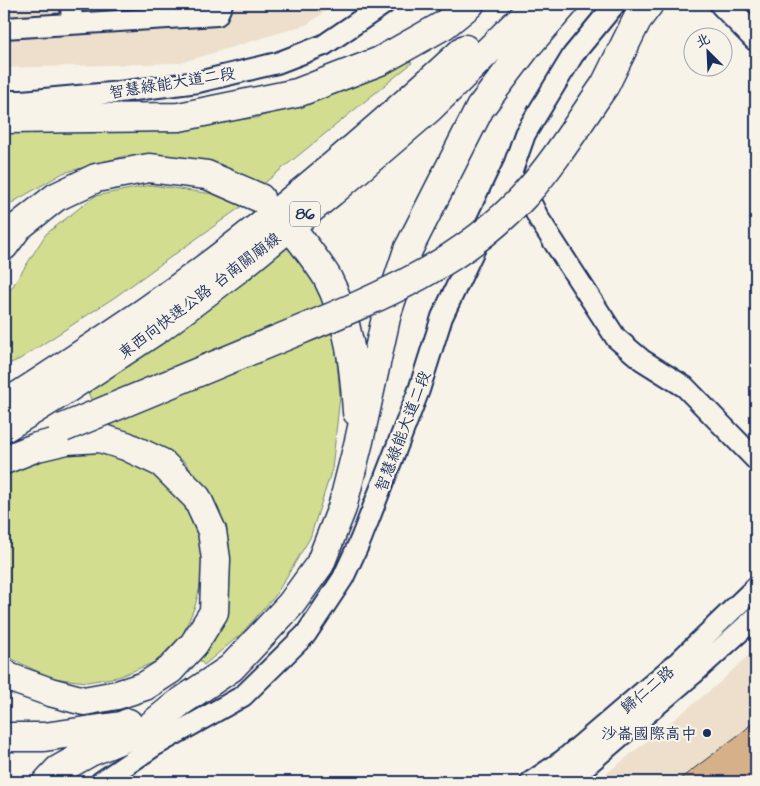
<svg xmlns="http://www.w3.org/2000/svg" width="760" height="786" font-family="'Architects Daughter','LXGW WenKai TC',sans-serif">
<style>
.built{fill:#eddfcb}
.green{fill:#d2dd90;stroke:#768677}
.building{fill:#d6b088;stroke:#1b2f5e}
.lines{fill:none;stroke-linecap:round;stroke-linejoin:round}
.minor-casing{stroke:#1b2f5e;stroke-width:24}
.major-casing{stroke:#1b2f5e;stroke-width:29}
.highway-casing{stroke:#1b2f5e;stroke-width:31}
.minor{stroke:#f7f3e8;stroke-width:20}
.major{stroke:#f7f3e8;stroke-width:25}
.highway{stroke:#f7f3e8;stroke-width:28}
.highway-bridge-casing{stroke:#1b2f5e;stroke-width:31;stroke-linecap:butt}
.highway-bridge{stroke:#f7f3e8;stroke-width:28}
.poi-dot{fill:#1b2f5e;stroke:#f7f3e8;stroke-width:2}
.labels{text-anchor:middle;stroke-width:4.5;stroke-linejoin:round;paint-order:stroke}
.shield{fill:#f7f3e8;stroke:#5d6a87;stroke-width:1}
.shield-label{font-size:15px;font-weight:bold;fill:#1b2f5e}
.street-label{font-size:16px;fill:#1b2f5e;stroke:#f7f3e8}
.poi-label{font-size:16px;fill:#1b2f5e;stroke:#f7f3e8;text-anchor:end}
</style>
<rect width="100%" height="100%" fill="#f7f3e8"/>
<filter id="ink" filterUnits="userSpaceOnUse"><feTurbulence type="fractalNoise" baseFrequency=".02" numOctaves="2"/><feDisplacementMap in="SourceGraphic" scale="10" xChannelSelector="R" yChannelSelector="G"/><feConvolveMatrix kernelMatrix="1 2 1 2 8 2 1 2 1" color-interpolation-filters="sRGB"/></filter>
<g filter="url(#ink)">
<!-- built -->
<path class="built" d="M 4,4 L 335,4 L 308,24 L 180,63 L 4,68 Z
M 756,648 L 756,782 L 596,782 L 718,684 Z"/>
<!-- green -->
<path class="green" d="M 407,57 L 412,63 L 262,185 L 208,162 L 125,156 L 63,173 L 8,205 L 4,209 L 4,132 L 127,132 L 256,118 L 321,97 Z
M 151,185 L 213,194 L 242,206 L 115,297 L 20,359 L 4,366 L 4,300 L 46,234 L 95,196 Z
M 288,242 L 307,269 L 326,303 L 335,340 L 340,396 L 332,469 L 310,538 L 275,596 L 240,635 L 204,665 L 197,657 L 214,641 L 227,597 L 229,543 L 210,496 L 184,461 L 139,439 L 105,433 L 87,390 Z
M 85,448 L 137,458 L 176,489 L 198,532 L 204,571 L 195,606 L 183,634 L 155,662 L 118,677 L 87,682 L 51,678 L 4,655 L 4,473 L 47,454 Z"/>
<!-- building -->
<path class="building" d="M 4,4 L 36,4 L 36,5 L 4,6 Z
M 756,719 L 756,782 L 676,782 L 745,730 Z"/>
<g class="lines">
<defs>
<path id="minor" d="M 71,4 L 72,24
M 4,28 L 217,15 L 222,4
M 4,101 L 22,101 L 111,93 L 198,82 L 277,63 L 324,45 L 384,4
M 521,183 L 539,219 L 616,338 L 642,360 L 685,387 L 756,460
M 101,782 L 154,746 L 243,696 L 306,634 L 343,578 L 361,539 L 419,390 L 442,317 L 513,168 L 525,134 L 573,55 L 615,4
M 531,782 L 562,761 L 679,661 L 756,587
M 565,782 L 574,776 L 692,675 L 756,617"/>
<path id="major" d="M 723,4 L 756,38"/>
<path id="highway" d="M 605,85 L 637,20 L 649,4
M 4,119 L 179,117 L 297,93 L 380,61 L 444,25 L 470,4
M 293,230 C 304,245 317,261 327,277 C 349,319 354,365 357,412
M 4,246 L 18,227 L 56,197 L 96,178 L 149,168 L 207,175 L 260,198
M 4,405 C 52,374 99,343 146,311 C 258,233 365,141 465,49
M 4,428 L 53,398 L 161,327 L 239,268 L 332,192 L 430,108 L 536,4
M 4,460 L 37,447 L 67,440 L 100,438 L 126,446 L 162,463 L 197,498 L 212,531 L 216,559 L 214,612 L 194,644 L 170,670 L 145,686 L 117,695 L 84,701 L 50,692 L 8,677 L 4,673
M 4,737 L 44,737 L 121,726 L 128,723
M 47,782 L 58,770 L 90,752 L 148,728 L 179,703 L 231,668 L 291,604 L 320,564 L 342,508 L 359,441 L 387,313 L 408,250 L 480,108 L 528,45 L 564,4"/>
</defs>
<!-- minor casing -->
<use href="#minor" class="minor-casing"/>
<!-- major casing -->
<use href="#major" class="major-casing"/>
<!-- highway casing -->
<use href="#highway" class="highway-casing"/>
<!-- minor -->
<use href="#minor" class="minor"/>
<!-- major -->
<use href="#major" class="major"/>
<!-- highway -->
<use href="#highway" class="highway"/>
<defs>
<path id="highway-bridge" d="M 63,428 C 134,399 205,370 276,340 C 365,303 458,269 525,195 C 555,162 579,122 605,85"/>
</defs>
<!-- highway-bridge casing -->
<use href="#highway-bridge" class="highway-bridge-casing"/>
<!-- highway-bridge -->
<use href="#highway-bridge" class="highway-bridge"/>
</g>
</g>
<!-- markers -->
<circle class="poi-dot" cx="707" cy="733" r="5"/>
<g class="labels">
<!-- shield labels -->
<rect class="shield" x="290" y="201.5" width="30" height="25" rx="4"/>
<g class="shield-label">
<text x="305" y="219">86</text>
</g>
<!-- street labels -->
<g class="street-label">
<text transform="translate(172 82) rotate(-9)" y="6">智慧綠能大道二段</text>
<text transform="translate(199 295) rotate(-37)" y="6">東西向快速公路 台南關廟線</text>
<text transform="translate(402 431) rotate(-69)" y="6">智慧綠能大道二段</text>
<text transform="translate(647 689) rotate(-40)" y="6">歸仁二路</text>
</g>
<!-- poi labels -->
<g class="poi-label">
<text x="697" y="739">沙崙國際高中</text>
</g>
</g>
<!-- margin -->
<rect width="760" height="786" fill="none" stroke="#f7f3e8" stroke-width="20"/>
<rect x="10" y="10" width="740" height="766" fill="none" stroke="#1b2f5e" stroke-width="2" filter="url(#ink)"/>
<!-- north arrow -->
<g transform="translate(708 52) rotate(336)"><circle r="24" fill="#f7f3e8" stroke="#9fa5b1"/>
<path d="M0-4L9 19L0 12L-9 19Z" fill="#1b2f5e"/>
<text y="-8" font-size="14" font-weight="bold" text-anchor="middle" fill="#1b2f5e">北</text>
</g>
</svg>
